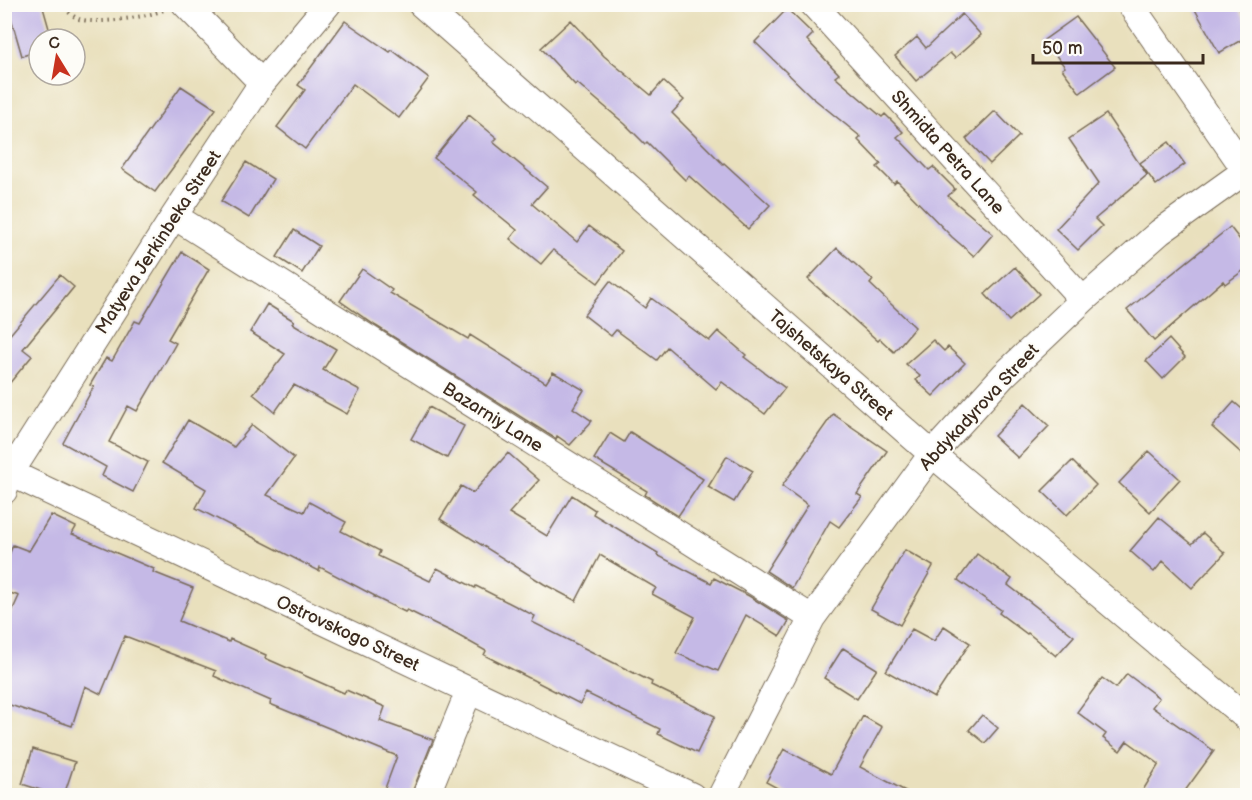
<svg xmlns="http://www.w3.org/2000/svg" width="1252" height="800" font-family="'Balsamiq Sans',sans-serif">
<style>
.building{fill:#c5b9e6}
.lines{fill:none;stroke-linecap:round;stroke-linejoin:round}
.street-casing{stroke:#786a56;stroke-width:28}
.path{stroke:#786a56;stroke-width:4;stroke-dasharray:1.5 4.5;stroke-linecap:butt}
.street{stroke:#fff;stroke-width:26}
.labels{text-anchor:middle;stroke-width:4.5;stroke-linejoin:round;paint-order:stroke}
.street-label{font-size:18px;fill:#3b2a1e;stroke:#fdfcf7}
</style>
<rect width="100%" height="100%" fill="#fdfcf7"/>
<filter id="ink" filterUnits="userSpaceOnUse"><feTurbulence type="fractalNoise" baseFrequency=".0167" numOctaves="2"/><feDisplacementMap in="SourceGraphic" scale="12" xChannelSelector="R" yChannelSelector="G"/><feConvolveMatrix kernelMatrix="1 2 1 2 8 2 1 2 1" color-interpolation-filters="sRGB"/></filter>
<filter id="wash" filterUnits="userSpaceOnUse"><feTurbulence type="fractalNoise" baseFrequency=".008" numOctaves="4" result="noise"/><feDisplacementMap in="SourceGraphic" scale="24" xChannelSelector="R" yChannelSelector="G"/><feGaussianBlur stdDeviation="1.35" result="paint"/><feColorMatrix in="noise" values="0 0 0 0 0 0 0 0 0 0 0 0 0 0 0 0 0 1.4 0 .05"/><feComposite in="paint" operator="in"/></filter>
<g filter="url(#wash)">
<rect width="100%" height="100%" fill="#e9e0bd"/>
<g id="blocks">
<!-- building -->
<path class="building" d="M 7,4 L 42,4 L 52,39 L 39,39 L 39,51 L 22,56 Z
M 1192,4 L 1236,4 L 1248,25 L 1248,36 L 1219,53 Z
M 787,9 L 813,34 L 807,40 L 839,74 L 835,77 L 882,117 L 885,114 L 903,132 L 897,137 L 929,170 L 933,167 L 955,189 L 948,196 L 993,234 L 974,256 L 952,237 L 897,181 L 894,184 L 877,167 L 881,164 L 858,140 L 861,137 L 813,98 L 755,42 Z
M 962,14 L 981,35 L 955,58 L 950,53 L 916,81 L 895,56 L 917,37 L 926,48 Z
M 1076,17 L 1115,67 L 1080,93 L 1062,69 L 1065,67 L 1044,40 Z
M 571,20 L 604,56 L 651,95 L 663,81 L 684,100 L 672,113 L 723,164 L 724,163 L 770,205 L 748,229 L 689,176 L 685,180 L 647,142 L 645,144 L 625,124 L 577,83 L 575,85 L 541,48 Z
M 345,21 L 390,52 L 392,50 L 429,78 L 399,118 L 353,84 L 305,149 L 277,127 L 305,90 L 298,85 Z
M 181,86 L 216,109 L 155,192 L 122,169 Z
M 995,111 L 1019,136 L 990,164 L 966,139 Z
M 1106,114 L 1147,175 L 1095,219 L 1102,226 L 1078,250 L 1056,229 L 1099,183 L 1069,139 Z
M 469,115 L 497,138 L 493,142 L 547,187 L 532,204 L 577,242 L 589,226 L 622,251 L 598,283 L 553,250 L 541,264 L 510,239 L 517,230 L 474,195 L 477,192 L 434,158 Z
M 1169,142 L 1185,164 L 1156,185 L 1140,163 Z
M 246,162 L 273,179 L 249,218 L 221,201 Z
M 1230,227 L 1248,250 L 1248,267 L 1225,284 L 1223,281 L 1154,341 L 1127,310 Z
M 294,230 L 319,246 L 302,273 L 277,257 Z
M 837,248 L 873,280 L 870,284 L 915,327 L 894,352 L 880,339 L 878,341 L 808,279 Z
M 182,252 L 209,269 L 168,339 L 176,343 L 162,368 L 137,411 L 128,406 L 109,442 L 148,462 L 133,492 L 102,476 L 106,467 L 63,443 L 94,386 L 90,385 L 106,358 L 112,361 L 135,321 L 140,323 Z
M 1015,267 L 1039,294 L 1009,321 L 985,294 Z
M 362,269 L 392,290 L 390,293 L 468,339 L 470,335 L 546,383 L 553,372 L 584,390 L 573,408 L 592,421 L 570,445 L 557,436 L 556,439 L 376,326 L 340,301 Z
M 60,275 L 74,287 L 23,349 L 32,356 L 4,390 L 4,334 L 8,337 Z
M 610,281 L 645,308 L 651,298 L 709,341 L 718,331 L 746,355 L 744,357 L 785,388 L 765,414 L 722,382 L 716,389 L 667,347 L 657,360 L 616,330 L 611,336 L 584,315 Z
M 267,304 L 294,321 L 292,323 L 336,349 L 323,370 L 360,390 L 347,414 L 294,385 L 275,412 L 253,394 L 285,354 L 250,332 Z
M 1169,339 L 1185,357 L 1163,379 L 1146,361 Z
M 933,340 L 944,351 L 948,347 L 965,363 L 933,396 L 916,380 L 920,376 L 906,364 Z
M 1234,402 L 1248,414 L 1248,459 L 1212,427 Z
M 1025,403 L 1049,426 L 1018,458 L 994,436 Z
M 429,407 L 464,426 L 447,458 L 411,439 Z
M 833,414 L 887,451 L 857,494 L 862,497 L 839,527 L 830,521 L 792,588 L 766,571 L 808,505 L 782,486 Z
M 188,420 L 234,447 L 252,425 L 294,458 L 267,495 L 304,512 L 309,502 L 346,522 L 341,531 L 380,551 L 378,556 L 430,581 L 437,568 L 475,588 L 476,586 L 535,616 L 532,622 L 652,682 L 651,685 L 715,716 L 697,753 L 658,734 L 660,729 L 586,693 L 580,704 L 484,655 L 486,651 L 452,632 L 407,610 L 405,612 L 374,597 L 375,596 L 320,567 L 319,571 L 196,508 L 206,489 L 162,463 Z
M 630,432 L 703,479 L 678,516 L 645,495 L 647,491 L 594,459 L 610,433 L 624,442 Z
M 1149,451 L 1180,479 L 1150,512 L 1119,483 Z
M 508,453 L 539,480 L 509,513 L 547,536 L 572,495 L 595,510 L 593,514 L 658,553 L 657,555 L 711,583 L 714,578 L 749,596 L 789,621 L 780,636 L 746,615 L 718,671 L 676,653 L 695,617 L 652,594 L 656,588 L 600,555 L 576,601 L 544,584 L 440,519 L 461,486 L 473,493 Z
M 727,456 L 753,471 L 734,502 L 708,487 Z
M 1072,461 L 1096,485 L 1067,515 L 1042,491 Z
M 51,515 L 76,527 L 72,534 L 154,569 L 153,572 L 193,588 L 179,621 L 229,642 L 230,639 L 266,655 L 265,658 L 344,693 L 346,690 L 385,707 L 380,721 L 433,740 L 411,795 L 397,795 L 384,791 L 397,756 L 270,704 L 271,701 L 214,676 L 216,671 L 125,636 L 101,694 L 85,686 L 72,726 L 4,703 L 4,629 L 19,596 L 4,591 L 4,568 L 13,545 L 29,551 Z
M 1159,517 L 1192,544 L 1203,533 L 1225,553 L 1192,588 L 1163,561 L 1154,572 L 1130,551 Z
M 905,550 L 933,566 L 900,625 L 871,609 Z
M 977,554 L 1012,579 L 1008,585 L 1074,636 L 1056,656 L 1028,633 L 1027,634 L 999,613 L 1001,610 L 958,580 Z
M 944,626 L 970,643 L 934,698 L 886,671 L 912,629 L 934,641 Z
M 843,648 L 877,669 L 857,699 L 824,678 Z
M 1127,674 L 1159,698 L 1152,707 L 1214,751 L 1182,795 L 1140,795 L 1159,764 L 1127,741 L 1120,751 L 1103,738 L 1106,734 L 1077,712 L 1102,678 L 1116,688 Z
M 982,715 L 998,728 L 985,743 L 969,730 Z
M 863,716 L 882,727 L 860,767 L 913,795 L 790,795 L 766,782 L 784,749 L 831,774 Z
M 33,749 L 75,762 L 64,795 L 56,795 L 22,784 Z"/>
</g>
</g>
<g filter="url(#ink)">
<use href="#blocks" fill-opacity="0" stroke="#786a56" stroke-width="1.5"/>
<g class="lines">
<defs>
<path id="street" d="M 185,4 L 262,83
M 421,4 L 932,454 L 1248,719
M 813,4 L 1083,300
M 1130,4 L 1248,174
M 174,216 L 812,618
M 4,470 L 692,796
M 4,491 L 11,472 L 174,216 L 262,83 L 328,4
M 426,796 L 469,691
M 721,796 L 812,618 L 932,454 L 1004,375 L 1083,300 L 1160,232 L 1248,169"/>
</defs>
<!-- street casing -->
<use href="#street" class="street-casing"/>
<!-- path -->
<path class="path" d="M 60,4 C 66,10 72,16 79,19 C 98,25 146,17 164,10"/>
<!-- street -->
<use href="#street" class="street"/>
</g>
</g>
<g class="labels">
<!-- street labels -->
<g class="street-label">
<text transform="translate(948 152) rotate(48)" y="6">Shmidta Petra Lane</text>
<text transform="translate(158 242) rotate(-57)" y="6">Matyeva Jerkinbeka Street</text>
<text transform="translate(831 365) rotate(41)" y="6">Tajshetskaya Street</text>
<text transform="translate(979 407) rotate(-47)" y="6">Abdykadyrova Street</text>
<text transform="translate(493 417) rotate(32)" y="6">Bazarniy Lane</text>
<text transform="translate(348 633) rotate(25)" y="6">Ostrovskogo Street</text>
</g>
</g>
<!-- margin -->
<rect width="1252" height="800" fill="none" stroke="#fdfcf7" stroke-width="24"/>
<!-- north arrow -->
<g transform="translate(57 57) rotate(349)"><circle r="28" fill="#fdfcf7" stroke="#afa8a0" stroke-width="1.5"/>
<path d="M0-4.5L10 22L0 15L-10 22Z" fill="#c8321e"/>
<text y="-9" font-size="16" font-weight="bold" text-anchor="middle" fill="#3b2a1e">С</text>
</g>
<!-- scale -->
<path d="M1033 54v9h170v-9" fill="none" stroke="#3b2a1e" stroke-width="3"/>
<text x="1042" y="54" font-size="18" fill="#3b2a1e" stroke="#fdfcf7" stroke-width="4.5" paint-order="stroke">50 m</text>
</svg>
